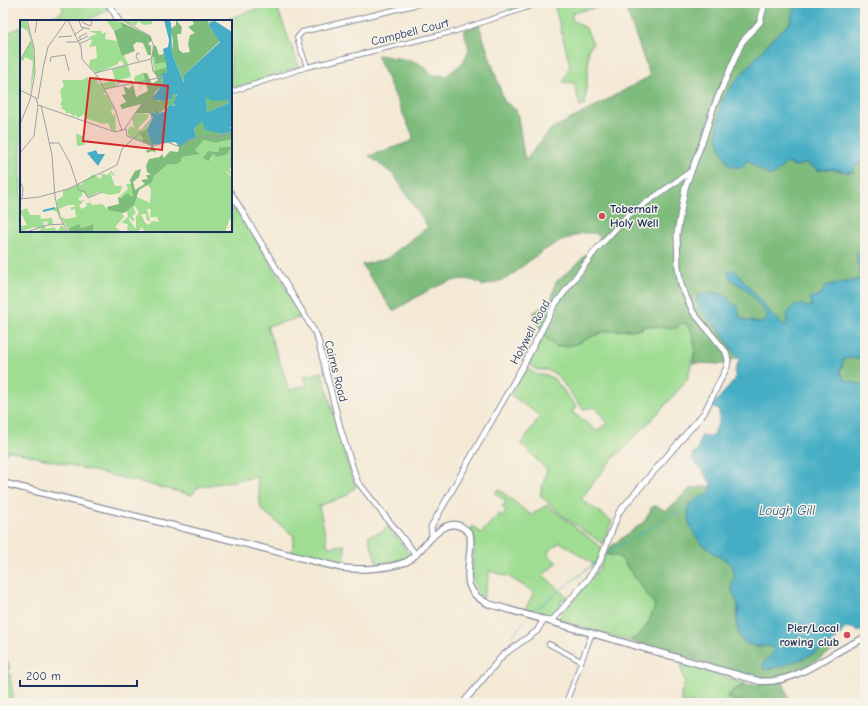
<svg xmlns="http://www.w3.org/2000/svg" width="868" height="706" font-family="'Comic Neue',sans-serif">
<style>
.green{fill:#9edd92;stroke:#5c8678}
.forest{fill:#7ebc7c;stroke:#4c766d}
.water{fill:#45aec4;stroke:#306e91}
.lines{fill:none;stroke-linecap:round;stroke-linejoin:round}
.stream{stroke:#45aec4;stroke-width:1}
.minor-casing{stroke:#888c9a;stroke-width:6}
.tertiary-casing{stroke:#888c9a;stroke-width:7}
.secondary-casing{stroke:#888c9a;stroke-width:8}
.minor{stroke:#fff;stroke-width:4}
.tertiary{stroke:#fff;stroke-width:5}
.secondary{stroke:#fff;stroke-width:5.5}
.poi-dot{fill:#d1495b;stroke:#f7f3e8;stroke-width:1.5}
.labels{text-anchor:middle;stroke-width:3;stroke-linejoin:round;paint-order:stroke}
.street-label{font-size:12px;fill:#1b2f5e;stroke:#f7f3e8}
.poi-label{font-size:12px;font-weight:bold;fill:#1b2f5e;stroke:#f7f3e8;text-anchor:start}
.water-label{font-size:13px;font-style:italic;fill:#28557d;stroke:#f7f3e8}
.inset-river{fill:none;stroke:#45aec4;stroke-width:2}
.inset-road{fill:none;stroke:#9d9fa5;stroke-width:1}
.view{fill:#d62828;fill-opacity:0.15;stroke:#d62828;stroke-width:2}
.inset-edge{fill:none;stroke:#1b2f5e;stroke-width:2}
</style>
<rect width="100%" height="100%" fill="#f7f3e8"/>
<filter id="ink" filterUnits="userSpaceOnUse"><feTurbulence type="fractalNoise" baseFrequency=".025" numOctaves="2"/><feDisplacementMap in="SourceGraphic" scale="8" xChannelSelector="R" yChannelSelector="G"/><feConvolveMatrix kernelMatrix="1 2 1 2 8 2 1 2 1" color-interpolation-filters="sRGB"/></filter>
<filter id="wash" filterUnits="userSpaceOnUse"><feTurbulence type="fractalNoise" baseFrequency=".012" numOctaves="4" result="noise"/><feDisplacementMap in="SourceGraphic" scale="16" xChannelSelector="R" yChannelSelector="G"/><feGaussianBlur stdDeviation="0.9" result="paint"/><feColorMatrix in="noise" values="0 0 0 0 0 0 0 0 0 0 0 0 0 0 0 0 0 1.4 0 .05"/><feComposite in="paint" operator="in"/></filter>
<g filter="url(#wash)">
<rect width="100%" height="100%" fill="#f4e9d5"/>
<!-- green -->
<path class="green" d="M 62,3 L 105,3 L 109,9 L 85,21 L 37,21 L 59,14 L 63,11 Z
M 275,3 L 286,3 L 277,7 L 299,67 L 231,89 L 231,21 L 221,21 Z
M 506,3 L 532,3 L 510,11 Z
M 554,3 L 608,3 L 603,6 L 572,13 L 572,20 L 586,28 L 593,44 L 588,50 L 588,67 L 585,104 L 580,106 L 574,83 L 563,82 L 570,65 Z
M 21,27 L 21,231 L 231,231 L 231,197 L 303,317 L 267,326 L 289,390 L 307,385 L 304,376 L 322,372 L 350,472 L 356,487 L 345,496 L 319,506 L 328,547 L 345,545 L 344,566 L 292,552 L 294,536 L 261,509 L 257,477 L 198,487 L 192,495 L 8,450 L 8,453 L 3,452 L 3,35 Z
M 682,322 L 688,326 L 692,333 L 695,350 L 687,380 L 659,412 L 608,464 L 581,499 L 612,521 L 603,544 L 562,515 L 540,495 L 547,470 L 521,444 L 540,416 L 511,395 L 525,370 L 529,370 L 538,375 L 547,375 L 554,379 L 576,406 L 572,412 L 597,431 L 608,423 L 595,407 L 583,409 L 556,374 L 547,370 L 538,370 L 530,365 L 530,359 L 543,335 L 556,347 L 573,345 L 605,331 L 642,329 L 642,326 L 676,328 Z
M 498,489 L 531,515 L 547,505 L 602,548 L 595,565 L 560,542 L 547,553 L 557,563 L 543,575 L 568,598 L 561,600 L 559,608 L 547,618 L 524,611 L 534,592 L 509,577 L 490,571 L 483,599 C 460,572 482,556 471,530 L 473,526 L 481,533 L 499,514 L 502,516 L 507,511 L 502,507 L 506,502 L 495,493 Z
M 388,526 L 410,555 C 400,562 389,563 377,563 L 368,536 L 382,532 Z
M 606,554 L 620,557 L 655,605 C 650,621 645,633 630,641 L 557,620 L 599,569 Z
M 3,662 L 8,662 L 14,703 L 3,703 Z
M 680,663 L 746,684 L 733,690 L 726,698 L 741,702 L 741,703 L 682,703 L 681,695 L 685,682 Z"/>
<!-- forest -->
<path class="forest" d="M 624,3 L 796,3 L 790,23 L 772,39 L 725,95 L 720,107 L 717,136 L 759,169 L 774,174 L 786,163 L 796,166 L 807,163 L 818,170 L 831,169 L 849,173 L 853,172 L 855,164 L 865,160 L 865,242 L 863,244 L 864,251 L 856,258 L 861,277 L 853,281 L 827,285 L 819,296 L 812,296 L 812,306 L 787,314 L 787,327 L 764,309 L 768,316 L 764,322 L 760,323 L 743,320 L 740,318 L 738,306 L 731,303 L 727,297 L 700,309 L 721,333 L 738,357 L 724,364 L 693,363 C 696,349 697,331 683,322 L 676,328 L 642,326 L 642,329 L 605,331 L 573,345 L 556,347 L 543,335 L 533,313 L 551,301 L 556,282 L 577,264 L 600,239 L 596,233 L 582,233 L 554,244 L 534,257 L 508,278 L 483,286 C 459,265 416,299 393,311 L 362,265 L 386,259 L 428,227 L 394,175 L 369,156 L 412,141 L 413,136 L 377,55 C 385,55 389,58 396,58 C 413,60 421,62 433,75 L 446,76 L 463,63 L 469,49 L 464,30 L 479,25 L 504,101 L 517,111 L 525,161 L 551,129 L 583,113 L 650,76 Z
M 851,358 L 865,360 L 865,386 L 845,380 L 840,372 L 844,359 Z
M 712,486 L 709,493 L 689,504 L 703,545 L 729,563 L 735,574 L 732,591 L 737,601 L 738,610 L 736,621 L 757,647 L 768,646 L 773,648 L 774,652 L 770,656 L 782,666 L 831,644 L 834,650 L 803,668 L 770,679 L 748,676 L 630,641 C 645,633 650,621 655,605 L 620,557 L 606,554 L 610,547 L 645,521 L 652,507 L 657,506 L 666,511 L 691,488 Z
M 783,681 L 790,703 L 741,703 L 741,701 L 726,698 C 742,679 761,687 783,681 Z"/>
<!-- water -->
<path class="water" d="M 796,3 L 865,3 L 865,160 L 860,165 L 855,165 L 853,172 L 831,169 L 818,170 L 807,163 L 796,166 L 786,163 L 774,175 L 768,175 L 747,160 L 743,167 L 733,167 L 728,164 L 722,152 L 717,136 L 720,106 L 725,95 L 735,82 L 772,39 L 790,23 Z
M 865,242 L 865,360 L 851,358 L 844,359 L 840,372 L 845,380 L 865,386 L 865,629 L 857,631 L 853,628 L 844,629 C 840,635 836,640 831,644 C 819,653 778,670 763,669 L 764,662 L 774,652 L 773,648 C 763,643 752,650 742,640 C 732,627 741,615 737,602 C 736,598 732,594 732,590 C 732,581 737,576 732,567 C 729,561 723,559 718,556 C 699,543 684,528 689,504 L 709,493 L 712,486 L 707,477 L 692,459 L 693,453 L 698,450 L 700,439 L 702,436 L 713,436 L 719,421 L 719,410 L 711,407 L 735,380 L 735,371 L 739,360 L 722,333 L 700,309 L 696,300 L 698,295 C 707,293 721,290 728,298 C 731,302 732,305 738,306 L 740,317 L 743,320 L 760,323 L 764,322 L 768,316 L 746,289 L 730,279 L 728,272 L 734,269 L 773,316 L 787,327 L 787,314 L 792,307 L 802,304 L 806,307 L 812,306 L 810,298 L 819,296 L 827,285 L 853,281 L 861,278 L 856,253 L 864,251 L 863,244 Z"/>
<g class="lines">
<!-- stream -->
<path class="stream" d="M 608,552 L 689,506
M 531,613 L 596,562
M 512,636 L 525,621"/>
</g>
</g>
<g filter="url(#ink)">
<g class="lines">
<defs>
<path id="minor" d="M 307,67 L 297,38 L 302,32 L 423,3
M 231,92 L 307,67 L 456,31 L 540,3
M 549,644 L 581,661
M 567,700 L 592,633"/>
<path id="tertiary" d="M 108,3 L 119,21
M 231,193 L 317,336 L 341,431 L 357,481 L 416,555
M 432,535 L 431,527 L 524,364 L 554,306 L 566,290 L 595,251 L 627,216 L 690,172
M 551,622 L 588,579 L 600,561 L 619,512 L 704,413 L 727,367 L 728,360 L 726,352 L 693,312 L 681,285 L 678,267 L 677,234 L 685,188 L 704,137 L 714,106 L 742,42 L 760,22 L 765,3
M 463,703 L 503,655 L 537,631 L 544,619"/>
<path id="secondary" d="M 3,483 L 342,568 C 361,570 387,569 406,562 C 423,555 445,504 470,534 C 474,564 454,588 489,604 L 759,681 C 797,685 831,651 865,638"/>
</defs>
<!-- minor casing -->
<use href="#minor" class="minor-casing"/>
<!-- tertiary casing -->
<use href="#tertiary" class="tertiary-casing"/>
<!-- secondary casing -->
<use href="#secondary" class="secondary-casing"/>
<!-- minor -->
<use href="#minor" class="minor"/>
<!-- tertiary -->
<use href="#tertiary" class="tertiary"/>
<!-- secondary -->
<use href="#secondary" class="secondary"/>
</g>
</g>
<!-- markers -->
<g class="poi-dot">
<circle cx="602" cy="216" r="4"/>
<circle cx="847" cy="635" r="4"/>
</g>
<g class="labels">
<!-- street labels -->
<g class="street-label">
<text transform="translate(410 32) rotate(-14)" y="4">Campbell Court</text>
<text transform="translate(530 332) rotate(-62)" y="4">Holywell Road</text>
<text transform="translate(336 371) rotate(76)" y="4">Cairns Road</text>
</g>
<!-- poi labels -->
<g class="poi-label">
<text x="610" y="213">Tobernalt<tspan x="610" dy="14">Holy Well</tspan></text>
<text x="839" y="632" text-anchor="end">Pier/Local<tspan x="839" dy="14">rowing club</tspan></text>
</g>
<!-- water labels -->
<g class="water-label">
<text x="787" y="515">Lough Gill</text>
</g>
</g>
<!-- overview -->
<g transform="translate(20 20)">
<rect width="212" height="212" fill="#f4e9d5"/>
<path d="M 0,0 L 6,0 L 10,15 L 13,26 L 14,39 L 14,52 L 10,74 L 13,41 L 5,37 L 3,41 L 1,40 L 11,21 L 7,10 L 0,7 ZM 86,0 L 102,2 L 102,7 L 94,11 ZM 102,0 L 114,2 L 117,0 L 132,1 L 132,4 L 124,5 L 118,1 L 115,6 ZM 69,11 L 81,11 L 82,14 L 86,12 L 85,19 L 97,21 L 108,44 L 104,45 L 102,41 L 98,42 L 98,44 L 77,53 L 78,55 L 69,46 L 70,40 L 77,38 L 76,26 L 69,27 L 72,21 L 69,17 L 77,14 ZM 143,32 L 146,33 L 147,47 L 134,51 L 132,37 L 135,37 L 135,44 L 144,35 ZM 108,45 L 111,57 L 95,61 L 96,67 L 85,69 L 86,73 L 82,74 L 87,75 L 94,89 L 91,90 L 92,95 L 95,94 L 96,112 L 91,110 L 88,103 L 83,104 L 65,98 L 64,100 L 64,94 L 58,98 L 55,94 L 54,97 L 50,93 L 45,93 L 46,91 L 41,88 L 43,86 L 40,85 L 42,80 L 40,70 L 44,66 L 42,60 L 62,60 L 68,57 L 69,61 L 75,59 L 75,56 L 80,59 L 77,61 L 79,64 L 95,60 L 92,49 ZM 123,53 L 126,63 L 121,64 L 121,73 L 120,63 L 116,63 L 114,59 L 115,56 ZM 132,91 L 143,98 L 134,125 L 125,110 L 119,113 L 123,118 L 122,121 L 111,118 L 109,114 L 108,116 L 108,110 L 110,106 L 114,108 L 112,98 L 116,93 L 129,94 L 128,98 L 118,108 L 121,111 L 133,99 L 130,92 ZM 56,113 L 64,117 L 65,125 L 57,126 ZM 212,119 L 212,127 L 199,132 L 188,131 L 184,138 L 191,140 L 193,134 L 198,137 L 212,128 L 212,149 L 209,148 L 212,155 L 204,150 L 212,157 L 212,205 L 210,198 L 205,212 L 125,212 L 122,207 L 118,212 L 107,212 L 108,204 L 101,203 L 108,197 L 107,191 L 114,185 L 115,176 L 130,183 L 131,169 L 127,165 L 134,156 L 148,144 L 154,145 L 161,142 L 162,137 L 180,134 L 175,130 L 184,120 L 197,123 ZM 115,186 L 119,192 L 116,197 L 116,209 L 109,200 L 110,197 L 112,201 L 115,200 L 112,196 L 116,193 L 113,187 ZM 127,189 L 131,189 L 130,197 L 137,197 L 139,202 L 132,201 L 129,205 L 125,203 L 121,194 L 126,194 L 127,200 L 130,201 ZM 89,148 L 96,157 L 90,153 L 95,166 L 102,166 L 100,173 L 89,175 L 79,172 L 69,177 L 62,172 L 62,176 L 58,178 L 60,181 L 64,180 L 59,186 L 62,189 L 67,186 L 66,183 L 70,183 L 68,178 L 72,185 L 82,184 L 88,190 L 101,191 L 104,197 L 95,207 L 102,212 L 73,212 L 74,204 L 60,208 L 59,205 L 48,209 L 37,192 L 32,190 L 37,187 L 37,180 L 43,176 L 43,171 L 59,164 L 63,165 L 62,162 L 74,154 L 80,159 L 82,156 L 79,153 L 87,155 L 91,152 ZM 48,185 L 54,185 L 55,187 L 51,187 L 51,190 L 55,189 L 56,197 L 46,199 L 41,197 L 39,189 ZM 106,164 L 111,164 L 114,172 L 111,177 L 99,177 L 108,169 ZM 7,188 L 10,195 L 20,195 L 21,199 L 32,198 L 33,205 L 28,205 L 27,201 L 23,202 L 26,209 L 34,207 L 37,211 L 42,205 L 48,212 L 16,212 L 22,209 L 14,207 L 0,212 L 0,206 L 7,205 L 0,191 Z" fill="#9edd92" fill-rule="evenodd"/>
<path d="M 156,0 L 162,7 L 161,14 L 157,14 L 159,30 L 163,33 L 170,32 L 168,24 L 170,15 L 175,13 L 168,7 L 174,4 L 172,0 L 188,0 L 190,8 L 200,21 L 164,55 L 164,62 L 152,33 L 153,20 L 150,9 L 156,5 ZM 101,2 L 130,16 L 132,20 L 128,24 L 131,26 L 131,35 L 128,35 L 123,23 L 117,22 L 113,25 L 115,31 L 102,36 L 94,11 L 102,7 ZM 133,25 L 136,26 L 139,35 L 144,34 L 146,42 L 135,44 L 135,37 L 132,37 ZM 147,47 L 147,53 L 142,56 L 143,65 L 134,73 L 134,78 L 138,81 L 149,80 L 152,79 L 152,74 L 154,74 L 157,76 L 153,83 L 154,86 L 149,85 L 138,95 L 132,91 L 132,97 L 129,93 L 116,93 L 121,84 L 102,89 L 100,85 L 106,82 L 102,75 L 106,74 L 103,66 L 109,69 L 113,64 L 116,77 L 128,71 L 123,53 L 127,53 L 132,64 L 138,60 L 134,51 ZM 186,77 L 196,80 L 209,79 L 209,83 L 187,92 ZM 182,100 L 185,109 L 203,114 L 212,111 L 212,119 L 196,123 L 184,120 L 175,130 L 180,134 L 162,137 L 161,142 L 154,145 L 148,144 L 134,156 L 132,162 L 119,170 L 114,185 L 107,191 L 104,193 L 88,190 L 87,187 L 99,184 L 98,177 L 101,178 L 108,173 L 111,177 L 113,175 L 110,160 L 115,151 L 121,149 L 119,157 L 113,162 L 115,170 L 125,164 L 121,160 L 128,159 L 126,155 L 131,155 L 127,152 L 126,146 L 129,139 L 140,137 L 142,134 L 144,138 L 150,131 L 158,132 L 159,127 L 157,125 L 157,124 L 176,117 L 174,109 ZM 130,108 L 127,112 L 136,133 L 132,131 L 127,133 L 126,130 L 130,130 L 131,126 L 122,121 L 123,118 L 119,113 ZM 206,127 L 212,127 L 207,134 L 197,137 L 193,134 L 189,141 L 183,138 L 188,131 L 199,132 L 199,128 ZM 59,204 L 61,208 L 74,204 L 73,212 L 49,212 L 48,209 Z" fill="#7ebc7c"/>
<path d="M 144,0 L 149,0 L 151,3 L 152,33 L 164,63 L 164,55 L 200,22 L 189,6 L 190,2 L 195,1 L 212,12 L 212,106 L 210,107 L 212,111 L 203,114 L 185,110 L 182,101 L 174,109 L 176,117 L 160,126 L 155,122 L 132,125 L 127,110 L 133,97 L 130,91 L 136,94 L 134,89 L 138,94 L 145,91 L 149,85 L 155,86 L 153,83 L 157,75 L 152,74 L 152,79 L 145,81 L 134,80 L 133,77 L 143,64 L 142,53 L 147,53 L 147,49 L 143,29 L 148,27 L 149,20 ZM 186,77 L 192,81 L 208,80 L 209,83 L 187,92 ZM 76,130 L 78,134 L 85,134 L 78,146 L 67,133 Z" fill="#45aec4" fill-rule="evenodd"/>
<path class="inset-river" d="M 23,191 L 35,188"/>
<path class="inset-road" d="M 48,0 L 61,27 L 62,39 L 78,57 L 95,89 L 102,111M 59,0 L 61,7 L 70,9M 102,0 L 130,16 L 134,27 L 131,39 L 133,51 L 140,60 L 129,85 L 132,98 L 114,119M 62,2 L 70,6 L 72,3 L 70,0M 15,13 L 17,0M 54,15 L 64,8M 38,17 L 52,16M 61,20 L 59,17 L 67,13M 46,22 L 56,22 L 68,16M 59,24 L 70,19M 0,41 L 11,21M 119,41 L 116,37 L 117,33 L 120,34M 30,42 L 31,37 L 45,35 L 49,51M 24,44 L 28,27 L 47,0M 75,53 L 131,39M 97,67 L 97,63 L 112,61M 85,69 L 138,58M 0,70 L 16,78M 18,79 L 24,43M 17,81 L 16,78 L 18,85 L 95,112 L 106,109 L 107,116 L 133,126 L 147,122 L 160,127 L 167,121 L 179,117 L 196,117 L 212,113M 21,85 L 32,135 L 35,177 L 39,196 L 48,212M 0,104 L 10,80 L 15,53 L 14,28 L 7,0M 104,110 L 118,89 L 130,80M 30,123 L 39,123 L 50,143 L 59,170 L 65,172 L 68,178 L 82,172M 0,133 L 14,116 L 18,85M 0,161 L 3,168 L 2,179M 0,179 L 19,177 L 48,169 L 97,145 L 102,129 L 113,119M 6,212 L 28,205 L 44,204"/>
<path class="view" d="M 70,58 L 148,66 L 142,130 L 63,121 Z"/>
<rect width="212" height="212" class="inset-edge"/>
</g>
<!-- margin -->
<rect width="868" height="706" fill="none" stroke="#f7f3e8" stroke-width="16"/>
<!-- scale -->
<path d="M20 680v6h117v-6" fill="none" stroke="#1b2f5e" stroke-width="2"/>
<text x="26" y="680" font-size="12" fill="#1b2f5e" stroke="#f7f3e8" stroke-width="3" paint-order="stroke">200 m</text>
</svg>
